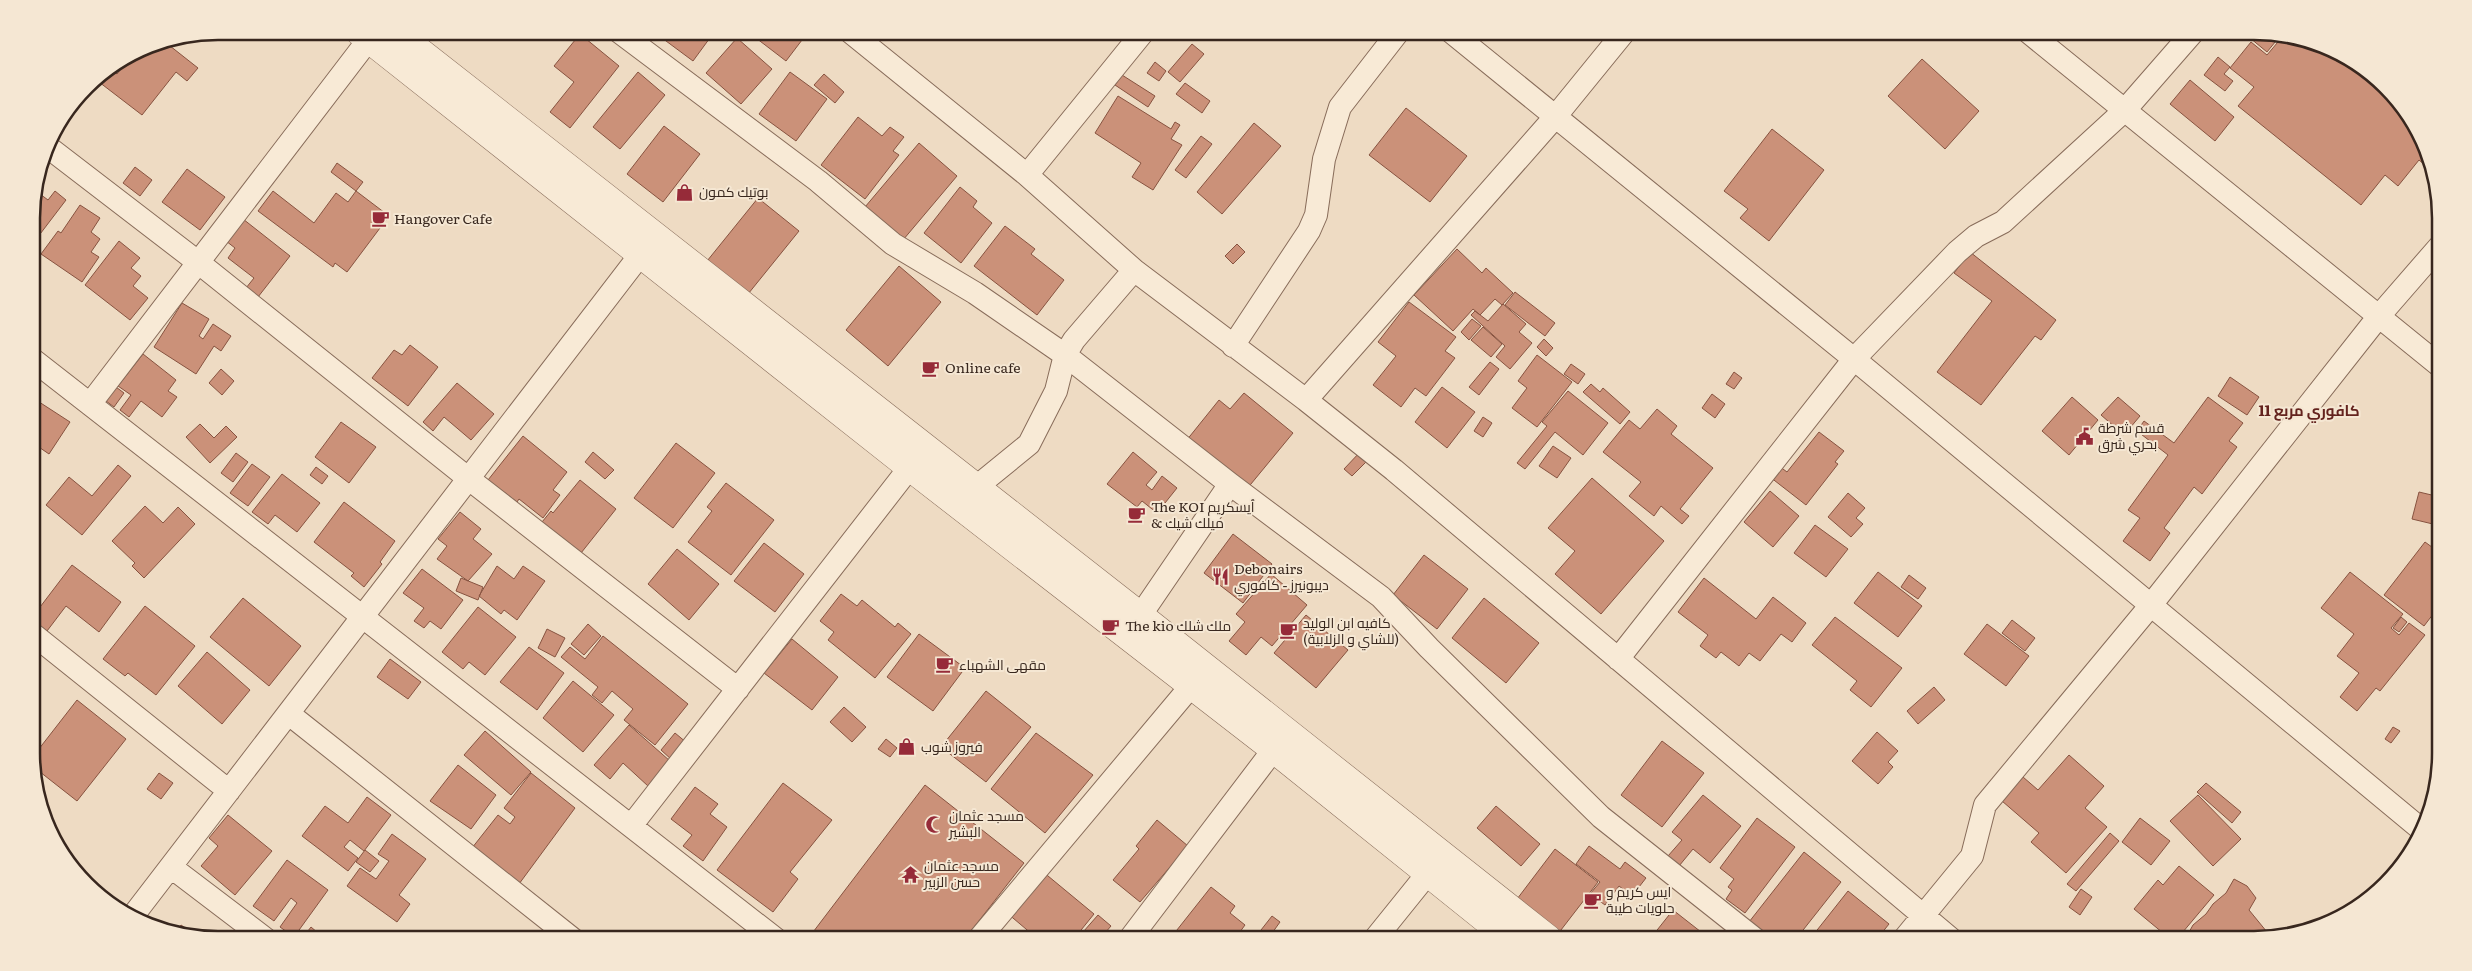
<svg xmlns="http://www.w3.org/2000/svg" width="2472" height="971" font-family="Literata,Cairo,serif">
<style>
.building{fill:#cb9179;stroke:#875340}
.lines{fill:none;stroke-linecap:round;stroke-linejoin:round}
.minor-casing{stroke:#886c5a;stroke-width:24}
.tertiary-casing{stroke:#886c5a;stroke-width:29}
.minor{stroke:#f8ead6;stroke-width:22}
.tertiary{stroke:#f8ead6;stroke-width:28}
.labels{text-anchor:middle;stroke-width:4;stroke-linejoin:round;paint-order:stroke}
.poi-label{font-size:14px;fill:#38271e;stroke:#f5e7d3;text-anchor:start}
.neighbourhood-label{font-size:15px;font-weight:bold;fill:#64231e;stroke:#f5e7d3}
.rim{fill:none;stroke:#38271e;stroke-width:2.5}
</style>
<rect width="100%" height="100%" fill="#eedbc3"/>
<!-- building -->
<path class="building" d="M 667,31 L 715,31 L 693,61 L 662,38 Z
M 761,31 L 790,31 L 802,40 L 786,61 L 756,38 Z
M 2255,31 L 2280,36 L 2267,52 L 2250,38 Z
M 580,34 L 619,66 L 570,128 L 550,112 L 574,82 L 554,66 Z
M 2283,36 L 2314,41 L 2367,70 L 2402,104 L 2426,146 L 2431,170 L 2419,160 L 2398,186 L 2385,175 L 2361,205 L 2238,106 L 2254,87 L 2230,68 L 2251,42 L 2267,55 Z
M 737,38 L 772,69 L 741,104 L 706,73 Z
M 165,42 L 198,68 L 187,81 L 176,72 L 142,115 L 99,82 L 110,68 L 117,74 L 131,55 L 147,45 Z
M 1192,44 L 1204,54 L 1180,82 L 1168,72 Z
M 2218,57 L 2230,67 L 2224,74 L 2233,81 L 2225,91 L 2204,75 Z
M 1922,59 L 1979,111 L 1945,149 L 1888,96 Z
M 1155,62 L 1166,71 L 1159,81 L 1147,73 Z
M 638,72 L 665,95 L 620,149 L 593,127 Z
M 790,72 L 827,99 L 796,141 L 759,114 Z
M 824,74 L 844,92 L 835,103 L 814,85 Z
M 1122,75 L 1155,96 L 1148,107 L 1115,85 Z
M 2190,80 L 2234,117 L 2215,141 L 2170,104 Z
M 1185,83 L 1210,101 L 1202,113 L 1176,94 Z
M 1118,96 L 1171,129 L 1175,122 L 1180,125 L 1171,139 L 1182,145 L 1153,190 L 1132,177 L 1141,163 L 1095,133 Z
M 1406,108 L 1467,156 L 1430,202 L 1369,155 Z
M 858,117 L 882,136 L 890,127 L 904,137 L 893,151 L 899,155 L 865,199 L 821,165 Z
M 1254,123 L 1281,146 L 1222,214 L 1197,192 Z
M 664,126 L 700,154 L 663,202 L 627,174 Z
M 1772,129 L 1824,170 L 1769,241 L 1740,218 L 1748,209 L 1724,191 Z
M 1201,136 L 1212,144 L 1186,178 L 1175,170 Z
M 919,143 L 957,176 L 903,240 L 865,207 Z
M 337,163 L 363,182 L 356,191 L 331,172 Z
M 135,167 L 152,180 L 140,196 L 123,183 Z
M 187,169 L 225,197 L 200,230 L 162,202 Z
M 960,187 L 977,201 L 973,207 L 992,223 L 961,263 L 924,233 Z
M 36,191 L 48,200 L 55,191 L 66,200 L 34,242 L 32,240 L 32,206 Z
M 273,191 L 314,223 L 336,193 L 348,202 L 356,191 L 389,216 L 347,272 L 335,263 L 333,267 L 258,211 Z
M 758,198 L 799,231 L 744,299 L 703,266 Z
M 80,205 L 100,218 L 91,232 L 100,239 L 91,252 L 99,257 L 82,282 L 41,254 L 58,231 L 61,233 Z
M 243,219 L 290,256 L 258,297 L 246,288 L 254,278 L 228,258 L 235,248 L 226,241 Z
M 1005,226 L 1035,249 L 1031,254 L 1064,280 L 1037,315 L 974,266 Z
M 119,241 L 140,258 L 131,268 L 141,276 L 133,286 L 148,298 L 130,320 L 85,285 Z
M 1237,244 L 1245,252 L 1233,264 L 1225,256 Z
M 1457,249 L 1482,273 L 1486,268 L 1513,293 L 1502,305 L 1495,299 L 1480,315 L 1473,309 L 1453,331 L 1414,295 Z
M 1970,252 L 2056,320 L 2041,340 L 2035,336 L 1981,405 L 1937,372 L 1992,301 L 1954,273 Z
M 899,266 L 941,302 L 888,366 L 846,330 Z
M 1515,292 L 1555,323 L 1545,336 L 1505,305 Z
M 1409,302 L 1456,337 L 1445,351 L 1455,358 L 1426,396 L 1415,388 L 1401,407 L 1373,385 L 1396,356 L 1378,342 Z
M 182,303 L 209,319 L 199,336 L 203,339 L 213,324 L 231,336 L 221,351 L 214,346 L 196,374 L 154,347 Z
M 1503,304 L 1526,324 L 1519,332 L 1532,343 L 1510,369 L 1496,357 L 1505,346 L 1471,315 L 1475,311 L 1488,321 Z
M 1472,319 L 1481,326 L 1469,340 L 1461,332 Z
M 1483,327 L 1502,344 L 1491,357 L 1471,340 Z
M 1544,339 L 1553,348 L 1546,356 L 1537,347 Z
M 410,345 L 438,367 L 408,406 L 372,378 L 394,350 L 402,355 Z
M 143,354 L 176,380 L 168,391 L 177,397 L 162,417 L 141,401 L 129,417 L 120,410 L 131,395 L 118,386 Z
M 1537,355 L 1572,382 L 1537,427 L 1512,408 L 1527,388 L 1518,381 Z
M 1490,362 L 1499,369 L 1479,395 L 1469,387 Z
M 1571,364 L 1585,374 L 1578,384 L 1564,374 Z
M 221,369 L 234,381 L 222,395 L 209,383 Z
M 1734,372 L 1742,378 L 1734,389 L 1726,384 Z
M 2230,377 L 2259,397 L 2247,415 L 2218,396 Z
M 457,383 L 494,414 L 471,440 L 444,417 L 433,431 L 423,422 Z
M 112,384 L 124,393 L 114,407 L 102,398 Z
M 1591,384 L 1600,392 L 1603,388 L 1630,412 L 1620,424 L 1583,392 Z
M 1442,387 L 1475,412 L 1447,448 L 1415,422 Z
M 1568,391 L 1608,423 L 1583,455 L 1555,432 L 1525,469 L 1517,463 L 1547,426 L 1542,422 Z
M 1244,393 L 1293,433 L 1246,490 L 1186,441 L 1219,400 L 1230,409 Z
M 1712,394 L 1725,404 L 1715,418 L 1702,408 Z
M 2072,397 L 2098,420 L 2069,455 L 2042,431 Z
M 2118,397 L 2140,416 L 2124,435 L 2101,415 Z
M 2208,397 L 2243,423 L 2229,441 L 2237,447 L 2202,494 L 2194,487 L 2164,528 L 2170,533 L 2150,561 L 2123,541 L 2140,518 L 2128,510 L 2168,455 L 2137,431 L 2144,421 L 2174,443 Z
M 33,398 L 70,422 L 49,454 L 33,443 L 39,431 L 33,427 Z
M 1657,409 L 1677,426 L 1671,434 L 1713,468 L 1680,509 L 1689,516 L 1682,524 L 1661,506 L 1654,516 L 1629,496 L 1641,482 L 1603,452 L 1629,420 L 1640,429 Z
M 1483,417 L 1492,423 L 1483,437 L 1474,431 Z
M 341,422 L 376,447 L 349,483 L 315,457 Z
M 200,424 L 214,438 L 226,426 L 237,437 L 210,463 L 186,437 Z
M 1819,432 L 1844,451 L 1835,462 L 1838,464 L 1806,505 L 1770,477 L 1779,466 L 1787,472 Z
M 523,436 L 567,472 L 553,490 L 560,495 L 543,518 L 519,499 L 517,502 L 488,480 Z
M 676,443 L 715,473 L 673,528 L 634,498 Z
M 1553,446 L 1571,458 L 1557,478 L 1539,466 Z
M 1361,451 L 1369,459 L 1352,476 L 1344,469 Z
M 593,452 L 614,470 L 605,479 L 585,462 Z
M 1133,452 L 1157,472 L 1146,485 L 1152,490 L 1162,476 L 1177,488 L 1157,513 L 1142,501 L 1137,507 L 1107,484 Z
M 236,453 L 248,462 L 233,482 L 221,473 Z
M 252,464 L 270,477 L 248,506 L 230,493 Z
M 118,465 L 131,476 L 82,535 L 46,505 L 69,477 L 92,496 Z
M 316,467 L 328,476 L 322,484 L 310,475 Z
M 282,474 L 320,503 L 297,532 L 275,515 L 268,524 L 252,512 Z
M 1592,478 L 1664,541 L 1601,614 L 1555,574 L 1575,551 L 1548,528 Z
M 580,480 L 616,509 L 581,553 L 542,522 L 551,511 L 553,513 Z
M 726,483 L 774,520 L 731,575 L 688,542 L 712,511 L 707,507 Z
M 1770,491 L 1799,516 L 1773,547 L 1744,522 Z
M 2419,492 L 2440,497 L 2437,525 L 2412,519 Z
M 1848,493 L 1865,508 L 1856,518 L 1863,524 L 1851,537 L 1828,517 Z
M 344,502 L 395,541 L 380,562 L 382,564 L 364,587 L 351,576 L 354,573 L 314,542 Z
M 145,506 L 163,523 L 178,507 L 195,524 L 144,578 L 132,566 L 135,563 L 112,541 Z
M 460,512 L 481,529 L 473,539 L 492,554 L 468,581 L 437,559 L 447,546 L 438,539 Z
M 1815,525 L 1848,549 L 1826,577 L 1794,553 Z
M 1233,534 L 1272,564 L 1243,603 L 1204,573 Z
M 2425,542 L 2440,553 L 2440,605 L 2424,626 L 2384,595 Z
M 764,543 L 804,574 L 775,612 L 734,581 Z
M 677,549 L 719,584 L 689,620 L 648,584 Z
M 1424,555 L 1468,589 L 1437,629 L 1393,595 Z
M 72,565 L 121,602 L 99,632 L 66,606 L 47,631 L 34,621 L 34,615 Z
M 497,566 L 514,579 L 523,566 L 545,581 L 517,620 L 504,610 L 501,614 L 479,596 Z
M 422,569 L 463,600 L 441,629 L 430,621 L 424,628 L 414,621 L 424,608 L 403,593 Z
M 1878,572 L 1922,606 L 1898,637 L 1854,603 Z
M 2350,572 L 2403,614 L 2391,628 L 2399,635 L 2409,623 L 2425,635 L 2380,691 L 2376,688 L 2357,711 L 2340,697 L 2359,673 L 2337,656 L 2354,634 L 2321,608 Z
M 1271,574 L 1307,605 L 1272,646 L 1261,637 L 1246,655 L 1229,641 L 1245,622 L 1236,614 Z
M 1909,575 L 1926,588 L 1918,599 L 1901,587 Z
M 461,578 L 483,587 L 478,600 L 456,591 Z
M 1704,578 L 1756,619 L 1773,597 L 1806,623 L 1792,642 L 1781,634 L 1760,661 L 1749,653 L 1739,666 L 1721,652 L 1716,658 L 1700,646 L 1708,635 L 1678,612 Z
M 841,594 L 857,606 L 862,600 L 895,627 L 898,623 L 911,634 L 875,678 L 828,640 L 834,632 L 820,621 Z
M 243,598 L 301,646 L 269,686 L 210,637 Z
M 1484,598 L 1539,643 L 1506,683 L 1452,638 Z
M 145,606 L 195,646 L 156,695 L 128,673 L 125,676 L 103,659 Z
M 478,607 L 516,637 L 485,675 L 469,662 L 463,669 L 442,652 Z
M 1306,615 L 1348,650 L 1316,688 L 1274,653 Z
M 1835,617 L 1902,668 L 1871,707 L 1850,690 L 1857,681 L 1812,645 Z
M 2401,617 L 2407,622 L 2399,632 L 2393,628 Z
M 2012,620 L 2035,638 L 2025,651 L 2002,633 Z
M 588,624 L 601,636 L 584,655 L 571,644 Z
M 1987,624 L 2029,656 L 2006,686 L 1964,654 Z
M 547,629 L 565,638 L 555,657 L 538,648 Z
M 919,634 L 965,668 L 933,711 L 887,677 Z
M 603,636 L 688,704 L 655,745 L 624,720 L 633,709 L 612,691 L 602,703 L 592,695 L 598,687 L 561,657 L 570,647 L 585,659 Z
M 792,639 L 838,677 L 812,710 L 764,673 Z
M 529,647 L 564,673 L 537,710 L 500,682 Z
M 207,652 L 250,690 L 222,724 L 178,686 Z
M 390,659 L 421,682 L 408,699 L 377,677 Z
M 573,681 L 614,715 L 583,752 L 543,718 Z
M 1934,687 L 1945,700 L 1918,724 L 1907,711 Z
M 986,691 L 1031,727 L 986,782 L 941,747 Z
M 77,700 L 126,739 L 77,801 L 35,768 L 35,754 Z
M 844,707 L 866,727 L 852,742 L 830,722 Z
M 629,725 L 670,761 L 648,786 L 623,763 L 610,779 L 594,765 Z
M 2393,727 L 2400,731 L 2391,743 L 2385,739 Z
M 485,731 L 531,772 L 511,795 L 464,755 Z
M 1877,732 L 1898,751 L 1888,762 L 1893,767 L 1878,784 L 1852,761 Z
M 675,733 L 687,743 L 672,760 L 661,750 Z
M 1036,733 L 1093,775 L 1045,833 L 991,789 Z
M 886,739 L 897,748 L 890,757 L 878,749 Z
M 1662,741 L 1704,773 L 1662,827 L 1621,795 Z
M 2069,755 L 2104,786 L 2085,808 L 2107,827 L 2066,873 L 2031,842 L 2039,833 L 2002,801 L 2023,777 L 2038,790 Z
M 458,765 L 496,795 L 471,829 L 430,801 Z
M 159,773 L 173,783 L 161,799 L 147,789 Z
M 531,773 L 575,808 L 519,884 L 472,848 L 498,815 L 510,824 L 515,817 L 504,808 Z
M 783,783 L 832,820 L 790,872 L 798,879 L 773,912 L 717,870 Z
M 2206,783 L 2241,812 L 2232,823 L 2197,792 Z
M 925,785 L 1024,863 L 964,940 L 807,940 Z
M 695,787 L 718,804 L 710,814 L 727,827 L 703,861 L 683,846 L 692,835 L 671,819 Z
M 1703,795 L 1741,826 L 1710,863 L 1693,849 L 1679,866 L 1668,856 L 1682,840 L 1672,832 Z
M 2198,795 L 2241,839 L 2213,866 L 2170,821 Z
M 367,797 L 391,815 L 364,851 L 350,840 L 344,847 L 358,858 L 348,871 L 302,836 L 325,806 L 348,823 Z
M 1496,806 L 1540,844 L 1521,866 L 1477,828 Z
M 228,815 L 272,851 L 235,895 L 201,866 L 218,846 L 209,838 Z
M 1757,818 L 1795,847 L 1745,913 L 1726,899 L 1732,890 L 1728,887 L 1734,879 L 1720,868 Z
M 2140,818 L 2170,841 L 2151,865 L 2122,842 Z
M 1157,820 L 1188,846 L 1140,902 L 1113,880 L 1139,849 L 1136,846 Z
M 2110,833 L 2119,841 L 2076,891 L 2067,884 Z
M 392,834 L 426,859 L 399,895 L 410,904 L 397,922 L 347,886 L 360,868 L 376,879 L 389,861 L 378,854 Z
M 1589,846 L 1620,869 L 1625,862 L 1646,878 L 1632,896 L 1619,886 L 1605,905 L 1590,894 L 1600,882 L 1576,864 Z
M 1555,849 L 1598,882 L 1554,939 L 1511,907 Z
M 365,850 L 379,861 L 370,872 L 356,862 Z
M 1804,852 L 1841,882 L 1796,939 L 1772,939 L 1749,922 Z
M 287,860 L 328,890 L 294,937 L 280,927 L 297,903 L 291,898 L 274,921 L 253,906 Z
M 2179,866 L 2214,895 L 2177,939 L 2175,939 L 2164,931 L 2163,933 L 2134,909 L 2158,880 L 2163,885 Z
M 1042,871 L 1094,914 L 1073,940 L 1039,940 L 1007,913 Z
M 2234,879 L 2247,886 L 2256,898 L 2249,910 L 2267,932 L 2277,937 L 2266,939 L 2218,939 L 2223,932 L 2214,939 L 2197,939 L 2188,934 L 2193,925 L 2206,914 L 2213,904 L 2226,893 Z
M 1211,887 L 1235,906 L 1230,913 L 1245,925 L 1234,940 L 1169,940 Z
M 2081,889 L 2092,897 L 2080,915 L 2069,907 Z
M 1848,891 L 1889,924 L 1877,939 L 1810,939 Z
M 1673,910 L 1710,939 L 1650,939 Z
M 1098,915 L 1111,926 L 1099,940 L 1076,940 Z
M 1272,916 L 1280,922 L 1270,936 L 1261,930 Z
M 181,925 L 199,937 L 176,933 Z
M 311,927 L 318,933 L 314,940 L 301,940 Z"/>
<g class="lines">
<defs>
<path id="minor" d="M 618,31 L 818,181 L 893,244 L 975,293 L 1065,355 L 1230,484 L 1381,597 L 1429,648 L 1601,817 L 1755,939
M 849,31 L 1027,175 L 1134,270 L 1306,400 L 1394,470 L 1951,939
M 1450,31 L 1854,359 L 2422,830
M 2027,31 L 2440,366
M 48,147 L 199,263 L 469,479 L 738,689
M 1027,175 L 1144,31
M 1233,346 L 1309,231 L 1316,215 L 1324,159 L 1340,107 L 1399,31
M 32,359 L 777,940
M 1306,400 L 1555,117 L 1625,31
M 90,404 L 369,39
M 975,488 L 1029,444 L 1056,391 L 1065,355 L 1074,340 L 1134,270
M 1140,616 L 1230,484
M 34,635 L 229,791
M 1618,659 L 1854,359 L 1957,252 L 1976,236 L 2003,222 L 2125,110 L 2194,31
M 289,714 L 574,940
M 631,826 L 910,467 L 927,465
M 171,867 L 267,940
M 132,917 L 640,255
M 1904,939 L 1972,856 L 1985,805 L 2151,605 L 2379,316 L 2439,247
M 978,940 L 1191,686 L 1209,685
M 1129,940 L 1274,749
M 1374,940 L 1428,873"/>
<path id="tertiary" d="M 359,31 L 910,467 L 1274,749 L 1512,940
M 393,31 L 1140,616 L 1548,939"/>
</defs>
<!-- minor casing -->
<use href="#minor" class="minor-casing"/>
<!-- tertiary casing -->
<use href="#tertiary" class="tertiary-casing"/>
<!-- minor -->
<use href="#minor" class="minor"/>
<!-- tertiary -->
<use href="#tertiary" class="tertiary"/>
</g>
<!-- icons -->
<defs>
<symbol id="shop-bare" viewBox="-9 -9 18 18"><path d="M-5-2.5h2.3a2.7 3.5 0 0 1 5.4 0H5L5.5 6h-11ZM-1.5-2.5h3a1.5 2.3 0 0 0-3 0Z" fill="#962b39" stroke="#f5e7d3" stroke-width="2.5" paint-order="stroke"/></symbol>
<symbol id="cafe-bare" viewBox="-9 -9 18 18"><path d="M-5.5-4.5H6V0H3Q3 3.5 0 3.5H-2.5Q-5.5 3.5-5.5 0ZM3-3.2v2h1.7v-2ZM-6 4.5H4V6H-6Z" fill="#962b39" stroke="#f5e7d3" stroke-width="2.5" paint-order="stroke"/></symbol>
<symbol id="civic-bare" viewBox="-9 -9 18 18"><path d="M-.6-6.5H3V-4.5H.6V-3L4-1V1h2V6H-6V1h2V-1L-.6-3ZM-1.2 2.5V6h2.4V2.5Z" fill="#962b39" stroke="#f5e7d3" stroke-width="2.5" paint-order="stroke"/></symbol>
<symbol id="restaurant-bare" viewBox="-9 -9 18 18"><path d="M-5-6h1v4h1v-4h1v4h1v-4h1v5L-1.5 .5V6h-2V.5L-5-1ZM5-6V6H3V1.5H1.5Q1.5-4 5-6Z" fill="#962b39" stroke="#f5e7d3" stroke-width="2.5" paint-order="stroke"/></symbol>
<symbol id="mosque-bare" viewBox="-9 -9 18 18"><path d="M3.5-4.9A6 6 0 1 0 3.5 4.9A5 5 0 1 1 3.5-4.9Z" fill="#962b39" stroke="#f5e7d3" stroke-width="2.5" paint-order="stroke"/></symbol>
<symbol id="temple-bare" viewBox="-9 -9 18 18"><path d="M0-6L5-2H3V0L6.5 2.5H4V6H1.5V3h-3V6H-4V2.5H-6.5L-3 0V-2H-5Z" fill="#962b39" stroke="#f5e7d3" stroke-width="2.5" paint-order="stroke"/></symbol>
</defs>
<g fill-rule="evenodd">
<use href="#shop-bare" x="672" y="180" width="25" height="25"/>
<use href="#cafe-bare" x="368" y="206" width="25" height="25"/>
<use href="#cafe-bare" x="918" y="356" width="25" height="25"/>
<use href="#civic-bare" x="2072" y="424" width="25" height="25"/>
<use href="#cafe-bare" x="1124" y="502" width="25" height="25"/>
<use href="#restaurant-bare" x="1208" y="564" width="25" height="25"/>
<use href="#cafe-bare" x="1098" y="614" width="25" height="25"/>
<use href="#cafe-bare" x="1276" y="618" width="25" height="25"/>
<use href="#cafe-bare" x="932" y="652" width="25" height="25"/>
<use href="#shop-bare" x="894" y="734" width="25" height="25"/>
<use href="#mosque-bare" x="922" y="812" width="25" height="25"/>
<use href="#temple-bare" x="898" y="862" width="25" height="25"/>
<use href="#cafe-bare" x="1580" y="888" width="25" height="25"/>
</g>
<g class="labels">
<!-- poi labels -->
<g class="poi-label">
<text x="699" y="197">بوتيك كمون</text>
<text x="394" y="224">Hangover Cafe</text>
<text x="945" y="373">Online cafe</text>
<text x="2098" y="433">قسم شرطة<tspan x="2098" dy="16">بحري شرق</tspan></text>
<text x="1151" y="512">The KOI ٱيسكريم<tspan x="1151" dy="16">&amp; ميلك شيك</tspan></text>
<text x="1234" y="574">Debonairs<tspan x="1234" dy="16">ديبونيرز - كافوري</tspan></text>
<text x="1303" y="628">كافيه ابن الوليد<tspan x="1303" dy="16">(للشاي و الزلابية)</tspan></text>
<text x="1125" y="631">The kio ملك شلك</text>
<text x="959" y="670">مقهى الشهباء</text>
<text x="921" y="752">فيروز شوب</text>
<text x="949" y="821">مسجد عثمان<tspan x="949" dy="16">البشير</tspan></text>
<text x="924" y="871">مسجد عثمان<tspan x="924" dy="16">حسن الزبير</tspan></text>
<text x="1606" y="897">ايس كريم و<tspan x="1606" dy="16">حلويات طيبة</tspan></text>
</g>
<!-- neighbourhood labels -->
<g class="neighbourhood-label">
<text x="2309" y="416">كافوري مربع 11</text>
</g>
</g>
<!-- crop -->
<path d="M0 0H2472V971H0ZM218 40H2254A178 178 0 0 1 2432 218V753A178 178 0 0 1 2254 931H218A178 178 0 0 1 40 753V218A178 178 0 0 1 218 40Z" fill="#f5e7d3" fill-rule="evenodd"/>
<path class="rim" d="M218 40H2254A178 178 0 0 1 2432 218V753A178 178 0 0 1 2254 931H218A178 178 0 0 1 40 753V218A178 178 0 0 1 218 40Z"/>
</svg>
